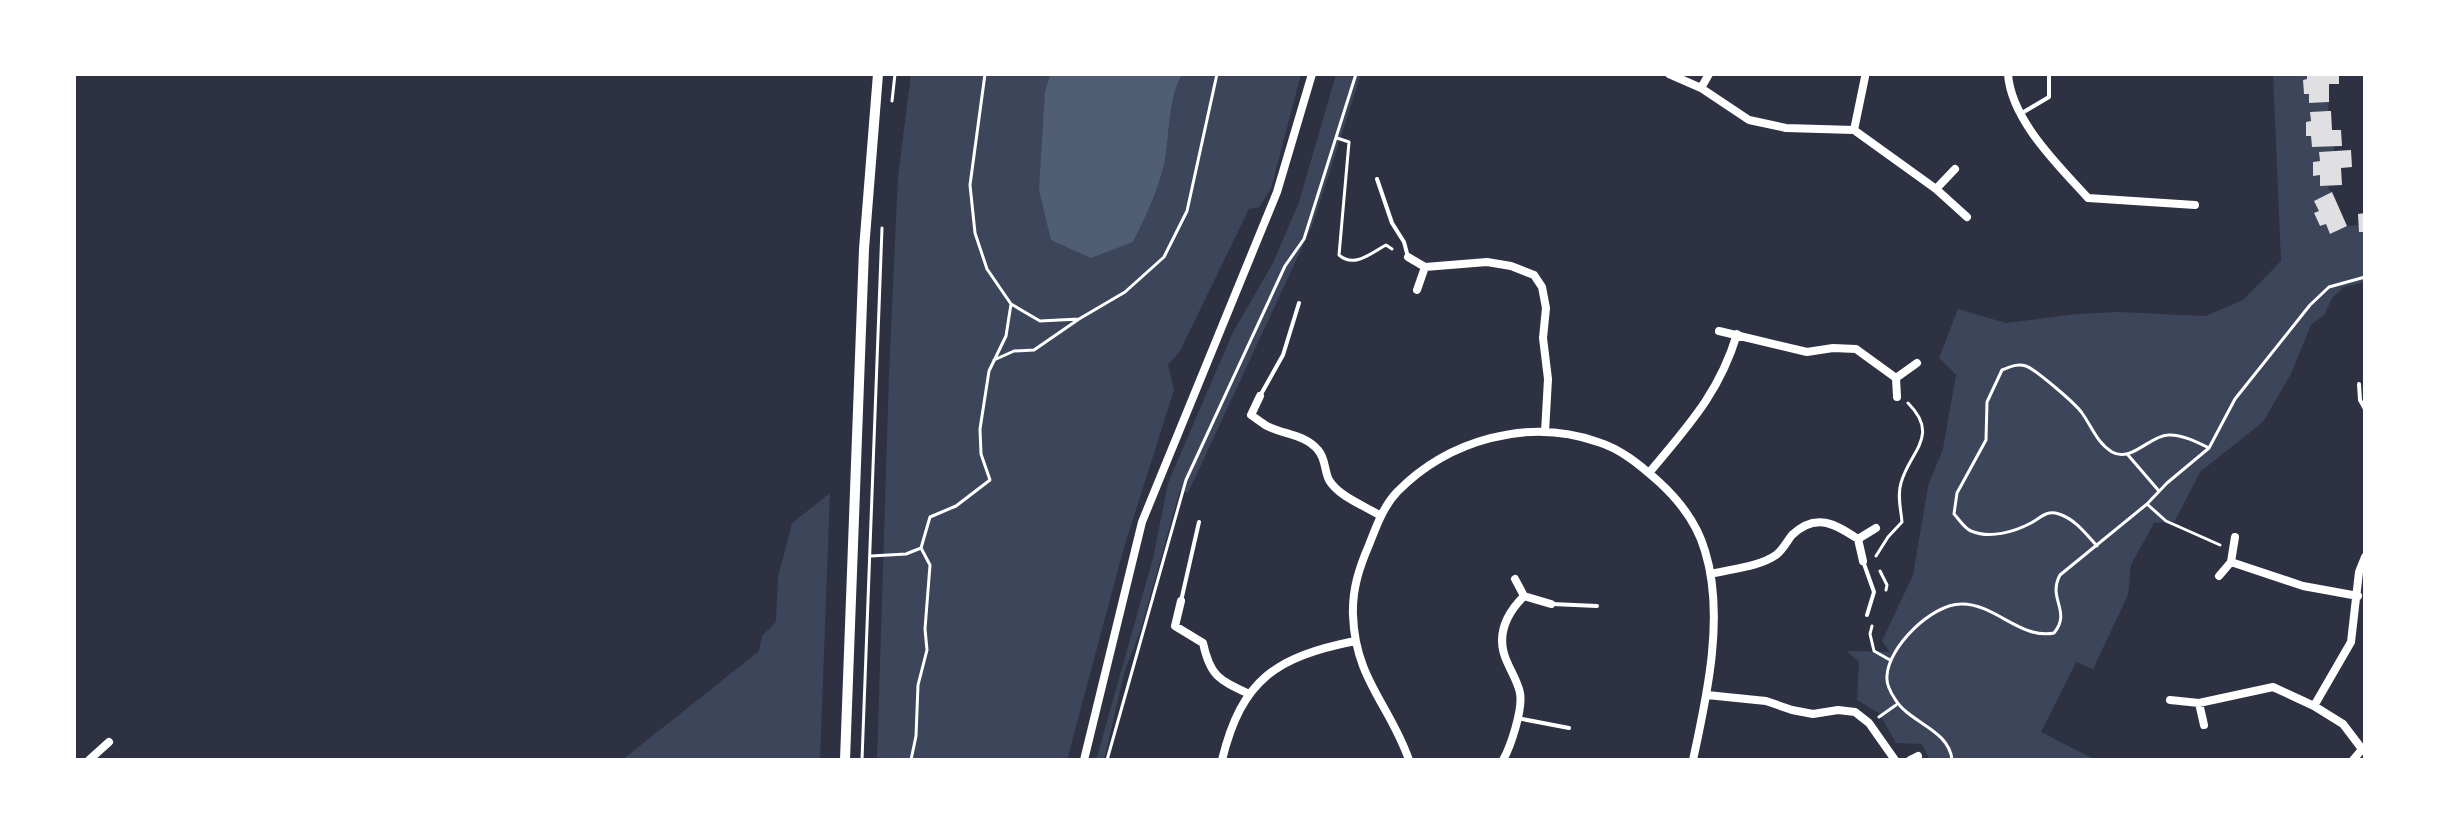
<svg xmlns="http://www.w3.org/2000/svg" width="2439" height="834" font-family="Poppins,sans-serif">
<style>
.green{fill:#3c4559}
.water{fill:#4f5d75}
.building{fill:#e0e0e3}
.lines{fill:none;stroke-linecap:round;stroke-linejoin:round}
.path{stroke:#fff;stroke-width:3}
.service{stroke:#fff;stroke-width:4}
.minor{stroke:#fff;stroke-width:8}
.tertiary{stroke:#fff;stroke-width:10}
</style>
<rect width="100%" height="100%" fill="#2d3142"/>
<!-- green -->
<path class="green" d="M 911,74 L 1050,74 L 1045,91 L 1133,242 C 1146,216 1159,190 1165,160 C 1170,131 1168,100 1182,74 L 1301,74 L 1271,189 L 1259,207 L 1249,209 L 1180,351 L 1168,365 L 1174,390 L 1123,551 L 1067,760 L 877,760 L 889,373 L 898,176 Z
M 1336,74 L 1361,74 L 1313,224 L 1188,493 L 1180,490 L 1140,632 L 1125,670 L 1104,760 L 1096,760 L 1153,558 L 1168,483 L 1233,332 L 1273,263 L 1299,202 Z
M 2273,74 L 2307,74 L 2307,79 L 2303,80 L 2304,93 L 2309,94 L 2309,103 L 2329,102 L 2328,111 L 2310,112 L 2311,121 L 2306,122 L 2306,136 L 2311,136 L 2312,147 L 2334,146 L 2334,151 L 2319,152 L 2320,161 L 2313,162 L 2313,175 L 2320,175 L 2320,186 L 2329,186 L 2328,189 L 2332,192 L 2314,201 L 2319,211 L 2314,214 L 2320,226 L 2326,224 L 2330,234 L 2347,226 L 2359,225 L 2365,232 L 2365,282 L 2344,287 L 2332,298 L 2325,314 L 2311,325 L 2291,374 L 2263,422 L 2200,472 L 2175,521 L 2154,523 L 2131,565 L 2128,595 L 2093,669 L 2076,662 L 2041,732 L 2096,760 L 1930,760 L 1922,744 L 1896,743 L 1879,713 L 1857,700 L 1859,662 L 1847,651 L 1890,652 L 1882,641 L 1913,575 L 1928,486 L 1943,449 L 1956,375 L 1939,358 L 1958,309 L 2006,323 L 2076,314 L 2119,312 L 2205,316 L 2243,300 L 2281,261 Z
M 830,493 L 820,760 L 622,760 L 759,651 L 762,636 L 776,622 L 778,577 L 792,523 Z"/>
<!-- water -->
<path class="water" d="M 1050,74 L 1182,74 C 1168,100 1170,131 1165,160 C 1159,190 1146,216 1133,242 L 1091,258 L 1051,240 L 1039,190 L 1045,91 Z"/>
<!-- building -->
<path class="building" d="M 2307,74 L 2339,74 L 2339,84 L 2329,84 L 2329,102 L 2309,103 L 2309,94 L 2304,94 L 2303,80 L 2307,79 Z
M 2328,111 L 2331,111 L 2332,130 L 2341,130 L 2342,146 L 2312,147 L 2311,136 L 2306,136 L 2306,122 L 2311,121 L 2310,112 Z
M 2351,150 L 2352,167 L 2341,168 L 2342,185 L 2320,186 L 2320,175 L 2313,176 L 2313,162 L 2320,161 L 2319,152 Z
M 2332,192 L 2347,226 L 2330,234 L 2326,224 L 2320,226 L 2314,213 L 2319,211 L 2314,201 Z
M 2365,213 L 2365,232 L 2359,232 L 2358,214 Z"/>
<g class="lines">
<!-- path -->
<path class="path" d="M 985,74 L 970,185 L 975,233 L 987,269 L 1011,304 L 1040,321 L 1079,319 L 1125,292 L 1164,257 L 1187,211 L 1217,74
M 892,101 L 895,74
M 1337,138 L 1349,142 L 1339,255 C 1354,268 1370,254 1386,245 L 1392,249
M 994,360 L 1014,351 L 1034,350 L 1079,319
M 2128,455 L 2159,491
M 2147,504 L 2166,521 L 2220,545
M 2097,546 C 2086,534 2075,519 2059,514 C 2046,510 2042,517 2031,523 C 2014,532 1990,539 1971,531 C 1964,528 1959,519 1954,514 L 1957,493 L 1986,440 L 1987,402 L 2002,370 C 2010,367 2017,363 2026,366 C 2035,369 2076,404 2082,413 C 2092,427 2097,443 2112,452 C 2131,463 2149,436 2168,435 C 2181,434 2197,442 2209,448
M 871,556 L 906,554 L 921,548 L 930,517 L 956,506 L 990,480 L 981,454 L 980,429 L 989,371 L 1006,336 L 1011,304
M 1876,556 L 1888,537 L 1902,522 C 1901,510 1897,495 1901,483 C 1909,452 1941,436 1908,403
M 1880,571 L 1887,585 L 1886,590
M 1872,626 L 1870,634 L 1874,651 L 1890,660
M 1879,717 L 1896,705
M 862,760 L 882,228
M 911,760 L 916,736 L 918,685 L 927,650 L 925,629 L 930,565 L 921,548
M 1107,760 L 1186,480 L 1285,266 L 1304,239 L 1356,74
M 1952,760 C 1949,729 1909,723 1895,699 C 1891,693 1886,684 1887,676 C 1888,647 1932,604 1961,604 C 1994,603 2021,640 2054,633 C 2072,611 2047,599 2060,575 L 2147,504 L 2167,483 L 2209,448 L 2235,399 L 2310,305 L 2329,287 L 2365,277"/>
<!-- service -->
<path class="service" d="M 2022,113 L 2049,97 L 2049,74
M 1377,179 L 1392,223 L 1404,242 L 1408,257
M 2359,384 L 2360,400 L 2365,409
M 1260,396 L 1283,355 L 1299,303
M 1863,561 L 1874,592 L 1867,615
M 1181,601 L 1199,522
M 1552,604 L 1597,606
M 1517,718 L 1569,728"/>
<!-- minor -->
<path class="minor" d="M 1669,74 L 1701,88
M 1709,74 L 1701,88 L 1749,120 L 1786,128 L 1854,130 L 1936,189 L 1967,217
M 2008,74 C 2011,120 2059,166 2088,198 L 2195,205
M 1854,130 L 1865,77
M 1936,189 L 1955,169
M 1408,257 L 1425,267 L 1487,262 L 1511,266 L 1534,275 L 1542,287 L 1546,308 L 1543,338 L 1548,379 L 1545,432
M 1417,290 L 1425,267
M 1719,331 L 1807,352 L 1833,348 L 1856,349 L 1896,378
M 1260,396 L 1251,415 C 1257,419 1262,423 1267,426 C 1284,435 1305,434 1318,450 C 1326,459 1324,470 1329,480 C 1338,496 1365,506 1381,516
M 1897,397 L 1896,378 L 1917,363
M 1649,473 C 1687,427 1719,394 1737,334
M 2235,537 L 2231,562 L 2303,586 L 2358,596
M 1858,539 L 1876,528
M 1711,574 C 1730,569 1759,567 1776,555 C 1783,550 1787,541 1792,535 C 1816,512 1835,524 1858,539 L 1863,561
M 2219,576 L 2231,562
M 1515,579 L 1524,596 L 1551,604
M 1181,601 L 1175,626 L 1203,643 C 1210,676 1219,680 1249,694
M 1707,695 L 1766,701 L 1792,710 L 1813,714 L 1838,710 L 1855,712 L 1869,723 L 1895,760
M 2170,700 L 2199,703 L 2273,687 L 2314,706 L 2351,642 L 2359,572 L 2365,557
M 2199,703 L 2204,725
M 2314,706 L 2343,724 L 2362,749
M 89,760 L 109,742
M 1084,760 L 1142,522 L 1277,192 L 1312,74
M 1222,760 C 1242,679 1276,657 1355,641
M 1409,760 C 1390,705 1355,679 1353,615 C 1352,590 1359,568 1369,545 C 1376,527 1383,507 1397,492 C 1448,440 1528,417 1598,442 C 1621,449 1640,465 1658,481 C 1679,500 1697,523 1705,551 C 1725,615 1707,696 1693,760
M 1503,760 C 1511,746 1523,709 1520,693 C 1518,683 1512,673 1508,664 C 1495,638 1505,615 1524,596
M 1910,760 L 1918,756
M 2353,760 L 2364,747"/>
<!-- tertiary -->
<path class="tertiary" d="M 845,760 L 864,249 L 878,74"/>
</g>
<!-- border -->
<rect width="2439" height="834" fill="none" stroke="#ffffff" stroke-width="152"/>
</svg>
